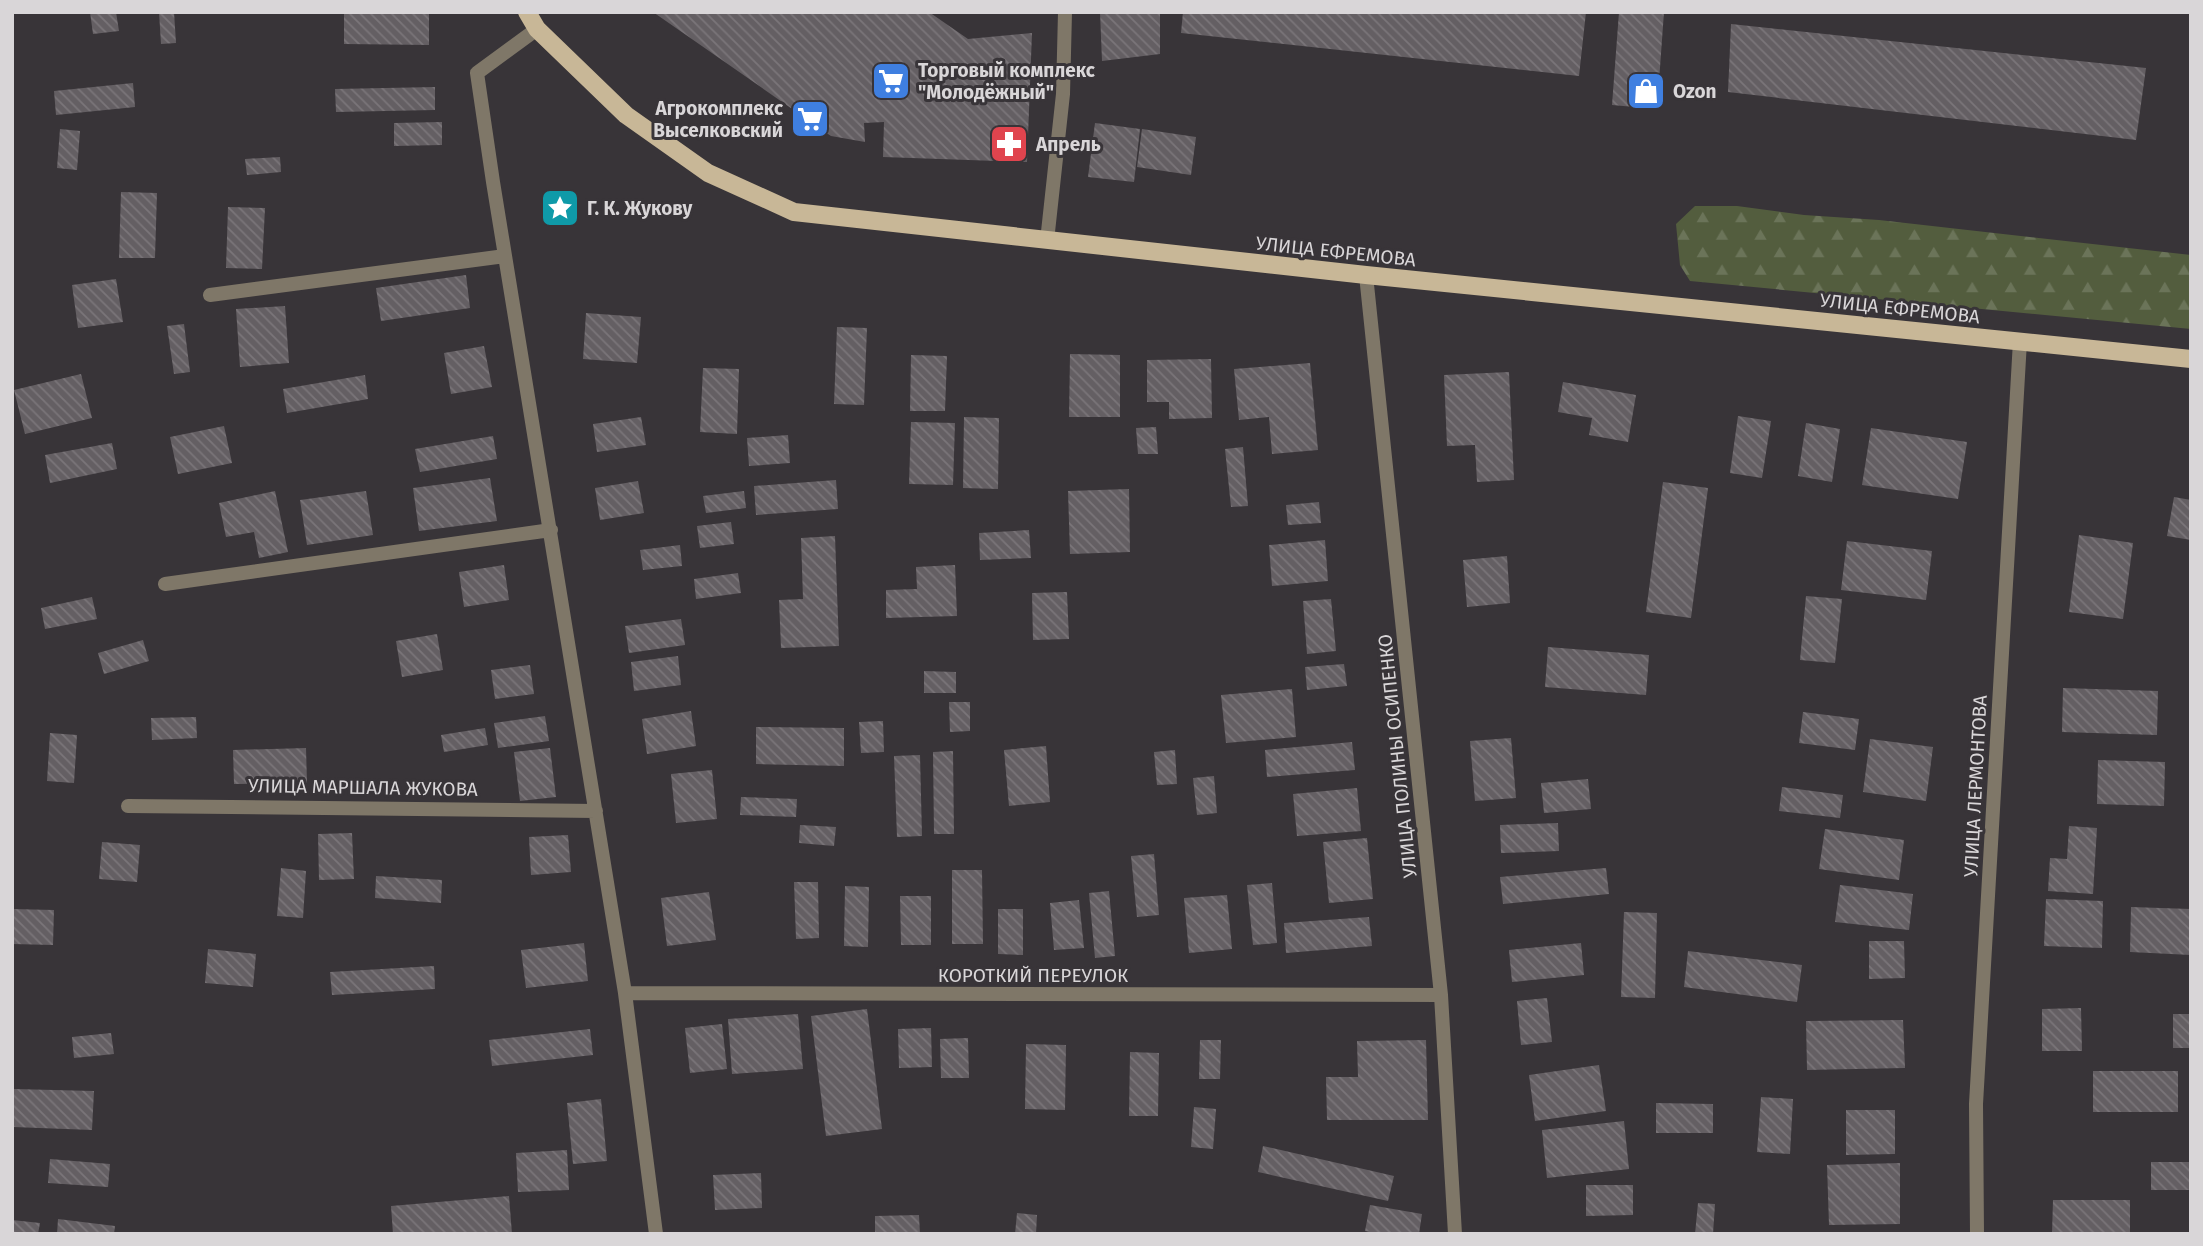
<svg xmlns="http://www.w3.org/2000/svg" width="2203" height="1246" font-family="'Fira Sans',sans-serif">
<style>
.forest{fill:url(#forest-firs)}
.building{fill:url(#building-back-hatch)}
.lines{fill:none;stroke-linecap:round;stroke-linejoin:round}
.street{stroke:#7f7768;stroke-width:14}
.primary{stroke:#c8b797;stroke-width:18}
.labels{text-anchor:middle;stroke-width:6;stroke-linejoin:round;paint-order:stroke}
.poi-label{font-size:19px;font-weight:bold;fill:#d9d6d8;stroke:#383438;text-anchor:start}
.street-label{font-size:19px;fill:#d9d6d8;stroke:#383438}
</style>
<defs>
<pattern id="forest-firs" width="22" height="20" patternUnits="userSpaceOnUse" patternTransform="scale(1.75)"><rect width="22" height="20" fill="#535d3e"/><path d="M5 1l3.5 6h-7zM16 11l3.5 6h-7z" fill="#6b7459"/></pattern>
<pattern id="building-back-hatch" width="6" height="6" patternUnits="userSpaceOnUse" patternTransform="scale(1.75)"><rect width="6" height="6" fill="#645f63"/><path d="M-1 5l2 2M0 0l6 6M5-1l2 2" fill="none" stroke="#7a7579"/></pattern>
</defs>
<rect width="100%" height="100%" fill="#383438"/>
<!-- forest -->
<path class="forest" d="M 1695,206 L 1737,206 L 1804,215 L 1879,220 L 2191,255 L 2191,329 L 1690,281 L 1680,265 L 1676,224 Z"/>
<!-- building -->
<path class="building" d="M 90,12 L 116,12 L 119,31 L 93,34 Z
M 159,12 L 174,12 L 176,43 L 161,44 Z
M 344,12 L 429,12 L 429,45 L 344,44 Z
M 653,12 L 929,12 L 968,39 L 1032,33 L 1027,162 L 883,157 L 884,122 L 864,123 L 865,142 L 831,136 Z
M 1100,12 L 1160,12 L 1160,54 L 1102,61 Z
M 1183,12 L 1586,12 L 1579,76 L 1181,33 Z
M 1619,12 L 1664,12 L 1657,109 L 1612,105 Z
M 1731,24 L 2146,68 L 2136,140 L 1728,92 Z
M 133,83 L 135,107 L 56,115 L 54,91 Z
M 435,87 L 435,110 L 336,112 L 335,89 Z
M 442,122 L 442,145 L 394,146 L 394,123 Z
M 1095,123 L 1140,129 L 1134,182 L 1088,177 Z
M 60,129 L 80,131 L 77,170 L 57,168 Z
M 1142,129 L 1196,137 L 1191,175 L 1137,167 Z
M 280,157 L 281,172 L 247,175 L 245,159 Z
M 121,192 L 157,193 L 155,258 L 119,258 Z
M 228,207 L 265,208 L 262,269 L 226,268 Z
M 466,275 L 470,308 L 381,321 L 376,288 Z
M 116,279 L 123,322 L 78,328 L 72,285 Z
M 285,306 L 289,363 L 240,367 L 236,309 Z
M 586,313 L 641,317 L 637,363 L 583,359 Z
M 184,324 L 190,372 L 174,374 L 167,326 Z
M 837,327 L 867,328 L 864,405 L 834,404 Z
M 484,346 L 492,387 L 451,394 L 444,353 Z
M 1070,354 L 1120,355 L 1120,417 L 1069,417 Z
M 911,355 L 947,356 L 945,411 L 910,411 Z
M 1211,359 L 1212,418 L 1169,419 L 1169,402 L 1147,402 L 1147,360 Z
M 1310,363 L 1318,450 L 1272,454 L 1269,417 L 1239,420 L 1234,369 Z
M 703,368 L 739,369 L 737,434 L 700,432 Z
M 1509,372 L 1514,480 L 1477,482 L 1475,445 L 1447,446 L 1444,375 Z
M 81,374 L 92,418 L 25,434 L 14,390 Z
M 365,375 L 368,399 L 287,413 L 283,389 Z
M 1563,382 L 1636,395 L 1628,442 L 1589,435 L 1592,418 L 1558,412 Z
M 1738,416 L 1771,421 L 1762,478 L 1730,473 Z
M 641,417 L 646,445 L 597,452 L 593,424 Z
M 964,417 L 999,418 L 998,489 L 963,488 Z
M 911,422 L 955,423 L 953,485 L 909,484 Z
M 1806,423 L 1840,429 L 1832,482 L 1798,476 Z
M 224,426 L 232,463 L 178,474 L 170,437 Z
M 1156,427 L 1158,454 L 1138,454 L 1136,428 Z
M 1871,428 L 1967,442 L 1958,499 L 1862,485 Z
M 788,435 L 790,463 L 749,466 L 747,438 Z
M 493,436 L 497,459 L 420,472 L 415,449 Z
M 112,443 L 117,469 L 50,483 L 45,455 Z
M 1243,447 L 1248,506 L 1231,507 L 1225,449 Z
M 490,478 L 497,521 L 419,531 L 413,488 Z
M 836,480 L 838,509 L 756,515 L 754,486 Z
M 638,481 L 644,513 L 600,520 L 595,488 Z
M 1663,482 L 1708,488 L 1691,618 L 1646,612 Z
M 1129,489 L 1130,552 L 1070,554 L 1068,491 Z
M 275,491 L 288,552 L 259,558 L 254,532 L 226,537 L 219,503 Z
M 366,491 L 373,535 L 307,545 L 300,500 Z
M 744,491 L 746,508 L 706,513 L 703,496 Z
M 2174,497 L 2191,500 L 2191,540 L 2167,536 Z
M 1319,502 L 1321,523 L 1288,525 L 1286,505 Z
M 731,522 L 734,544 L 700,548 L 697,526 Z
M 1029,530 L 1031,558 L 980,560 L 979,533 Z
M 2079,535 L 2133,543 L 2123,619 L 2069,612 Z
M 835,536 L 839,646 L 781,648 L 779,600 L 803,599 L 801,538 Z
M 1325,540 L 1328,581 L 1272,586 L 1269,545 Z
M 1847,541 L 1932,551 L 1926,600 L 1841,590 Z
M 680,545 L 682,566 L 643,570 L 640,550 Z
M 1507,556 L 1510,603 L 1467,607 L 1463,560 Z
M 504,565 L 509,600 L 464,607 L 459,572 Z
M 955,565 L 957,616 L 886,618 L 886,590 L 917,589 L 916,567 Z
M 738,573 L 741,593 L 696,599 L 694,579 Z
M 1067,592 L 1069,639 L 1033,640 L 1032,593 Z
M 1806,596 L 1842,599 L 1835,663 L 1800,660 Z
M 92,597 L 97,619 L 45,629 L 41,608 Z
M 1331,599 L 1336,651 L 1307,654 L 1303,601 Z
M 681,619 L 685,645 L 629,653 L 625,626 Z
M 437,634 L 443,670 L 402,677 L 396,641 Z
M 143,640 L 149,661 L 104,674 L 98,653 Z
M 1548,647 L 1649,655 L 1646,695 L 1545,687 Z
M 678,656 L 681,685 L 634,691 L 631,662 Z
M 1344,664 L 1347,686 L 1307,690 L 1305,667 Z
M 530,665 L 534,694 L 495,699 L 491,670 Z
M 924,671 L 956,672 L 956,693 L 924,693 Z
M 2063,688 L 2158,691 L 2157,735 L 2062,732 Z
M 1292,689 L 1296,737 L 1226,743 L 1221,695 Z
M 949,702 L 970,702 L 970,731 L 950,732 Z
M 691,711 L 696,746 L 647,754 L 642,719 Z
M 1803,712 L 1859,719 L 1855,750 L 1799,743 Z
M 545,716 L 549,741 L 498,748 L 494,723 Z
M 196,717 L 197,738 L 152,740 L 151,718 Z
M 883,721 L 884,752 L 861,753 L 859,722 Z
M 756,727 L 844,728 L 844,766 L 756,764 Z
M 485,728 L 488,745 L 444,752 L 441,735 Z
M 50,733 L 77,735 L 74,783 L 47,781 Z
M 1511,738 L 1516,798 L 1475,801 L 1470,741 Z
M 1870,739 L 1933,747 L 1926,801 L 1863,792 Z
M 1352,742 L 1355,770 L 1267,777 L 1265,750 Z
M 1046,746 L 1050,802 L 1009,806 L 1004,750 Z
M 306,748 L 307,783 L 234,784 L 233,750 Z
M 550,748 L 556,797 L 520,801 L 514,752 Z
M 1175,750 L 1177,784 L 1157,785 L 1154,752 Z
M 953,751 L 954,834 L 934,834 L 933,752 Z
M 920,755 L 922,836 L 897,837 L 894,756 Z
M 2098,760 L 2165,762 L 2164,806 L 2097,804 Z
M 712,770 L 717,819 L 676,823 L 671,774 Z
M 1214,776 L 1217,813 L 1197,815 L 1193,778 Z
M 1588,779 L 1591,809 L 1544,813 L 1541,783 Z
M 1782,787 L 1843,795 L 1840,818 L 1779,811 Z
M 1357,788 L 1361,831 L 1297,836 L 1293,794 Z
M 741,797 L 797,799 L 796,817 L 740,815 Z
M 1558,823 L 1559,851 L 1501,853 L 1500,825 Z
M 800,825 L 836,827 L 834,846 L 799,843 Z
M 2069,826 L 2097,828 L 2093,894 L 2048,891 L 2050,858 L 2067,859 Z
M 1825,829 L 1904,840 L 1899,880 L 1819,869 Z
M 352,833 L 354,879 L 319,880 L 318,834 Z
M 568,835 L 571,872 L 531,875 L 529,837 Z
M 1367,838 L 1373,899 L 1329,903 L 1323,842 Z
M 102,842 L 140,845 L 137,882 L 99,879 Z
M 1154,854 L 1159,915 L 1137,917 L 1131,856 Z
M 281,868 L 306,871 L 303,918 L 277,916 Z
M 1606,868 L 1609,894 L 1503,904 L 1500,877 Z
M 952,870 L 982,870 L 983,944 L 952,944 Z
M 376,876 L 442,880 L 441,903 L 375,898 Z
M 794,882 L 818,882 L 819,938 L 796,939 Z
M 1272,883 L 1277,943 L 1253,945 L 1247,885 Z
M 1840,885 L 1913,894 L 1909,930 L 1835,922 Z
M 845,886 L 869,887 L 868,947 L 844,946 Z
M 1109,891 L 1115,956 L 1095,958 L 1089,893 Z
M 709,892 L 716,940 L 667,946 L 661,898 Z
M 1227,895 L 1232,949 L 1189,953 L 1184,898 Z
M 900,896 L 931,896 L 931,945 L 901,945 Z
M 2046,899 L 2103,901 L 2102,948 L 2044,946 Z
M 1079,900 L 1084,948 L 1054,950 L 1050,903 Z
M 2131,907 L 2191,909 L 2191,955 L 2130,952 Z
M 12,909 L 54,910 L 53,945 L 12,944 Z
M 998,909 L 1023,909 L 1023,955 L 998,954 Z
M 1624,912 L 1657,913 L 1655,998 L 1621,997 Z
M 1369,917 L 1372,946 L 1286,953 L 1284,923 Z
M 1869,941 L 1904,941 L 1905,978 L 1869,979 Z
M 584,943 L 588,981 L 526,988 L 521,950 Z
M 1581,943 L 1584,975 L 1512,982 L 1509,950 Z
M 208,949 L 256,954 L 253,987 L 205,983 Z
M 1688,951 L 1802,965 L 1797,1002 L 1684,987 Z
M 434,966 L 435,989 L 332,995 L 330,972 Z
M 1547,998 L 1552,1042 L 1521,1045 L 1517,1001 Z
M 2081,1008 L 2082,1051 L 2042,1051 L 2042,1009 Z
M 867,1009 L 882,1129 L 826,1136 L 811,1016 Z
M 798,1014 L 803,1069 L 732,1074 L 728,1019 Z
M 2173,1014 L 2191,1014 L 2191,1048 L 2173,1048 Z
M 1903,1020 L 1905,1068 L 1807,1070 L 1806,1021 Z
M 722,1024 L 727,1069 L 690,1073 L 685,1028 Z
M 931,1028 L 932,1067 L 899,1068 L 898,1029 Z
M 590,1029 L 593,1055 L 492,1066 L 489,1040 Z
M 111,1033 L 114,1054 L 74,1058 L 72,1037 Z
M 968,1038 L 969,1078 L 941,1078 L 940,1039 Z
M 1200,1040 L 1221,1040 L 1220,1079 L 1199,1079 Z
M 1426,1040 L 1428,1120 L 1327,1120 L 1326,1077 L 1358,1077 L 1357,1041 Z
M 1026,1044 L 1066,1045 L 1065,1110 L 1025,1109 Z
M 1130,1052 L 1159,1053 L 1158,1116 L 1129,1116 Z
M 1599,1065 L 1606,1111 L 1535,1121 L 1529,1075 Z
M 2093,1071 L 2178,1071 L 2178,1112 L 2093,1112 Z
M 14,1089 L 94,1091 L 92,1130 L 13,1127 Z
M 1761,1097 L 1793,1099 L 1790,1154 L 1757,1152 Z
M 601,1099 L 607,1161 L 573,1164 L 567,1103 Z
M 1656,1103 L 1713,1104 L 1713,1133 L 1656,1133 Z
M 1194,1107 L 1216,1109 L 1213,1149 L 1191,1147 Z
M 1846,1110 L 1895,1110 L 1895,1154 L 1846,1155 Z
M 1624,1121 L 1629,1169 L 1547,1178 L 1542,1130 Z
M 1263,1146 L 1394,1176 L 1388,1201 L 1258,1172 Z
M 567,1150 L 569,1190 L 518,1192 L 516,1153 Z
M 50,1159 L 110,1164 L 108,1187 L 48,1183 Z
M 2151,1162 L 2191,1162 L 2191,1190 L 2151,1190 Z
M 1900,1163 L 1900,1224 L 1829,1225 L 1827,1165 Z
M 761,1173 L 762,1208 L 715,1210 L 713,1175 Z
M 1586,1185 L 1633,1185 L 1633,1215 L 1586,1216 Z
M 509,1196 L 512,1234 L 393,1234 L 391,1206 Z
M 2053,1200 L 2130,1200 L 2130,1234 L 2052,1234 Z
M 1698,1203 L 1715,1204 L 1713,1234 L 1695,1234 Z
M 1370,1205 L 1422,1214 L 1419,1234 L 1381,1234 L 1365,1231 Z
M 1017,1213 L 1037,1215 L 1036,1234 L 1015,1234 Z
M 919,1215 L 920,1234 L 875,1234 L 875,1216 Z
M 58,1219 L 115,1226 L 114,1234 L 57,1234 Z
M 12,1220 L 40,1223 L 38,1234 L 12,1234 Z"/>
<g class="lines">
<!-- street -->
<path class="street" d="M 537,29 L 477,73 L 493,182 L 625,993 L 656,1234
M 1047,241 L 1063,94 L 1065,12
M 1366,275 L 1441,995 L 1455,1234
M 210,295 L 505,256
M 165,584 L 551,530
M 128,806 L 596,811
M 625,993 L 1441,995
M 1977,1234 L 1976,1104 L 2020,341"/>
<!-- primary -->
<path class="primary" d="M 527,12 L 537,29 L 626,115 L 708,173 L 794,212 L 1366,275 L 2191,359"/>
</g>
<!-- icons -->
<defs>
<symbol id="supermarket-square" viewBox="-11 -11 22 22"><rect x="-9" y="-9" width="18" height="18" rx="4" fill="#3f7fe0" stroke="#383438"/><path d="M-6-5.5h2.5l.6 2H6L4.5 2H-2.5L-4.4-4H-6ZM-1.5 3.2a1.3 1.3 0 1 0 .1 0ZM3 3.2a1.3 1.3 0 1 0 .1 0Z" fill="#fff"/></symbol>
<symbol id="shop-square" viewBox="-11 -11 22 22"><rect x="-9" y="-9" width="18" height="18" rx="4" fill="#3f7fe0" stroke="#383438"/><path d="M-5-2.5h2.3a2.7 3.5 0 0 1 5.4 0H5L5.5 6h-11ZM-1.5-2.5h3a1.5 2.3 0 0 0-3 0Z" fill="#fff"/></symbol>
<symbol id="pharmacy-square" viewBox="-11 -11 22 22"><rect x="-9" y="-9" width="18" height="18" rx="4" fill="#e0444e" stroke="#383438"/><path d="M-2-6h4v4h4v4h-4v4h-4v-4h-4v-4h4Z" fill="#fff"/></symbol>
<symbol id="sight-square" viewBox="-11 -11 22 22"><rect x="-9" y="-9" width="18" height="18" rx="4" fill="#0f9aa8" stroke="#383438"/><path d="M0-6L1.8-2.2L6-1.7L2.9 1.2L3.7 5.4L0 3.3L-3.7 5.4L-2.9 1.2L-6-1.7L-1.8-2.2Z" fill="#fff"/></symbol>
</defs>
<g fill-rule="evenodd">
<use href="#supermarket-square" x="869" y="59" width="44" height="44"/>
<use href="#shop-square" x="1624" y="69" width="44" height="44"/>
<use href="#supermarket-square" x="788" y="97" width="44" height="44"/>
<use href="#pharmacy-square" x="987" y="122" width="44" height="44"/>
<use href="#sight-square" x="538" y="186" width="44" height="44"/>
</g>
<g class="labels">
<!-- poi labels -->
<g class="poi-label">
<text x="918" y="77">Торговый комплекс<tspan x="918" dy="22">"Молодёжный"</tspan></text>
<text x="1673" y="98">Ozon</text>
<text x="783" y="115" text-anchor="end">Агрокомплекс<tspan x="783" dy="22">Выселковский</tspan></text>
<text x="1036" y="151">Апрель</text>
<text x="587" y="215">Г. К. Жукову</text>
</g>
<!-- street labels -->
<g class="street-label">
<text transform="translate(1336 251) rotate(6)" y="7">УЛИЦА ЕФРЕМОВА</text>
<text transform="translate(1900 308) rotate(6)" y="7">УЛИЦА ЕФРЕМОВА</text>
<text transform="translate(1397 756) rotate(-96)" y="7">УЛИЦА ПОЛИНЫ ОСИПЕНКО</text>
<text transform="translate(1975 786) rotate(-87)" y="7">УЛИЦА ЛЕРМОНТОВА</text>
<text transform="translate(363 787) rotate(1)" y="7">УЛИЦА МАРШАЛА ЖУКОВА</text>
<text x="1033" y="982">КОРОТКИЙ ПЕРЕУЛОК</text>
</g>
</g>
<!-- border -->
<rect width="2203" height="1246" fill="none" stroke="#d9d6d8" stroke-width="28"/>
</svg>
